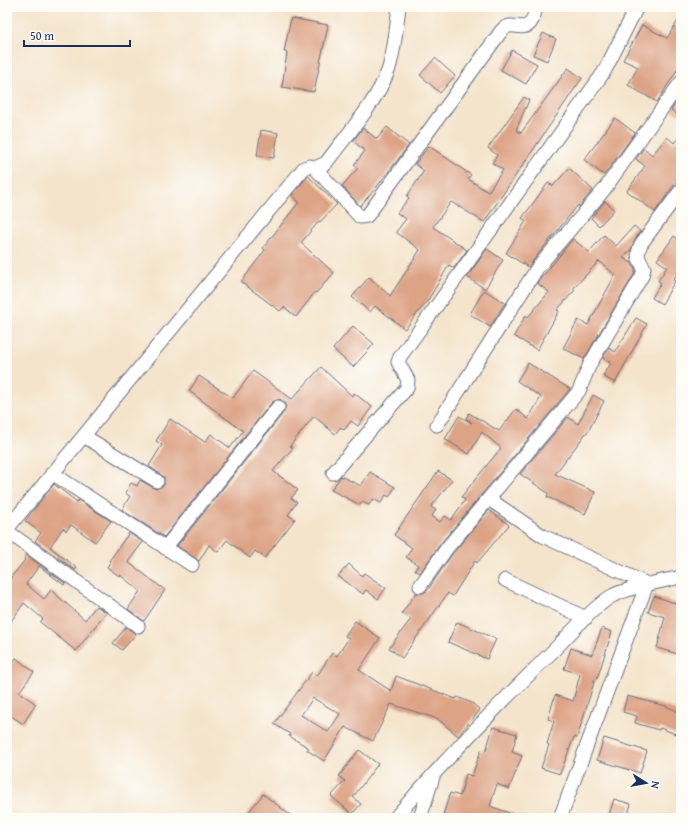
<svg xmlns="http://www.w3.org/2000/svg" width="688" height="825" font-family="'Gentium Book Plus',serif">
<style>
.building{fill:#dda385;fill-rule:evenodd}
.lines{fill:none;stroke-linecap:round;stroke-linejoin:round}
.street-casing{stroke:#676e84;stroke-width:15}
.street{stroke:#fff;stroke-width:13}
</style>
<rect width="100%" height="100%" fill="#fdfcf7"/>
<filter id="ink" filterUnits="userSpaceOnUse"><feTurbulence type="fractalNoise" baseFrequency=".025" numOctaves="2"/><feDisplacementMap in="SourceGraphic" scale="8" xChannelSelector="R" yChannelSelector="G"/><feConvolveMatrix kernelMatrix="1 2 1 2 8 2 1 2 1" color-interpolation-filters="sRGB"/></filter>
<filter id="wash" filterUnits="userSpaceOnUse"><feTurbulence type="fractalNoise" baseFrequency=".012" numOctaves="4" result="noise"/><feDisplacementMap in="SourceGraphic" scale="16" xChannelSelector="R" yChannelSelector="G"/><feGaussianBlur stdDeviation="0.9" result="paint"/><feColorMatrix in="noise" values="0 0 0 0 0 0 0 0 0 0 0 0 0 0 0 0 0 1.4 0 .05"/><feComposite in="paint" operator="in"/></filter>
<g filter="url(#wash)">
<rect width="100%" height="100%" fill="#f4e4cb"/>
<g id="blocks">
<!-- building -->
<path class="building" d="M 681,16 L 681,64 L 657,102 L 628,85 L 638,67 L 623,60 L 642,25 L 667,38 Z
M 291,18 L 328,25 L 314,92 L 282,87 L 287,52 L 284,52 Z
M 543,33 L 556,39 L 547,61 L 533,55 Z
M 512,50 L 537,64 L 526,84 L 501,70 Z
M 435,58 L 455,76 L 440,93 L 420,75 Z
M 568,68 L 582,78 L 484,222 L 451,202 L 433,227 L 467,250 L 454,268 L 449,265 L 428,300 L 405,329 L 375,306 L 370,312 L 352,297 L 369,277 L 390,296 L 420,250 L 396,232 L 406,219 L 397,213 L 409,198 L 407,196 L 424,171 L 415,164 L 429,146 L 471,175 L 468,179 L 488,192 L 503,170 L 492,163 L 497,155 L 488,148 L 524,97 L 529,100 L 516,130 L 521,133 Z
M 680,97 L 681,98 L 681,117 L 671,110 Z
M 615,118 L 635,133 L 604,175 L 584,160 Z
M 387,127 L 409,145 L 375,189 L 360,206 L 342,186 L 358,168 L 354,165 L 365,151 L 353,141 L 363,128 L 377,139 Z
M 261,130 L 278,133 L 274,158 L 257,155 Z
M 681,134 L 681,175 L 655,212 L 627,191 L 645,166 L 636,159 L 644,148 L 652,155 L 667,137 L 674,143 Z
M 569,168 L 593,190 L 579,207 L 578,205 L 528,267 L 506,253 L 526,221 L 522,218 L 548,183 L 553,186 Z
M 308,176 L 337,204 L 320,222 L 319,221 L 301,243 L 334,273 L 316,293 L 315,292 L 296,317 L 284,307 L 280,311 L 241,282 L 265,250 L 263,248 L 299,202 L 292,195 Z
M 605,201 L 614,210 L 599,226 L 591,218 Z
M 634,226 L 640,231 L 631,249 L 623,258 L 632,263 L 635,269 L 635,273 L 584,359 L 563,348 L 578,320 L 588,325 L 615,275 L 599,261 L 573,289 L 575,290 L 557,310 L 559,311 L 537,350 L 514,336 L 526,315 L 528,317 L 549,292 L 537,283 L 573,239 L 589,252 L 604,235 L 616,246 Z
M 674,236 L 681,241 L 681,268 L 673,280 L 675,281 L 662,304 L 652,298 L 661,283 L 658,281 L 667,267 L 657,260 Z
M 487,249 L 503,260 L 485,289 L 467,277 Z
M 484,290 L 505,303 L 490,327 L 470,314 Z
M 636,318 L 647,324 L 615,383 L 603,376 L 611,363 L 603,358 L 609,348 L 615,352 Z
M 353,326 L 374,344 L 353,367 L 333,349 Z
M 528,363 L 570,389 L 441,543 L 420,573 L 415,570 L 418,565 L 406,557 L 412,548 L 394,535 L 438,471 L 452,480 L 431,507 L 436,510 L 432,516 L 440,522 L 445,516 L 451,520 L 465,500 L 461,497 L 501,448 L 482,432 L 469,454 L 445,439 L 459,416 L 472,423 L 466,418 L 469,413 L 499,431 L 516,409 L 528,419 L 541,397 L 517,381 Z
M 321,367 L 352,396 L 354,393 L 372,407 L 358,426 L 351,421 L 344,430 L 341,427 L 335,434 L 314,416 L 290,446 L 293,448 L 273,471 L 298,490 L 291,498 L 297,502 L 288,515 L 295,519 L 265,558 L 255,551 L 250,558 L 227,540 L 218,552 L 209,545 L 199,561 L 177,546 L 284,412 L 286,404 L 280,399 L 272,402 L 164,537 L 122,510 L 130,496 L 125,493 L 131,483 L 137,486 L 140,480 L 156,489 L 164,485 L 164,477 L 149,466 L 162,445 L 156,441 L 170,419 L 205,442 L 211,434 L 230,448 L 243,431 L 189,391 L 199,376 L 233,398 L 253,371 L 292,399 Z
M 593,395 L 604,401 L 590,428 L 555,474 L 595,492 L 585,514 L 547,497 L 548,493 L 520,474 L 568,417 L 578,424 Z
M 370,472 L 395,487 L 389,497 L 386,495 L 381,503 L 373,499 L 369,505 L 362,502 L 360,505 L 331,490 L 341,476 L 361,486 Z
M 54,484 L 77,502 L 78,500 L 111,521 L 95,542 L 71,525 L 66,531 L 63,528 L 50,547 L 77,568 L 75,570 L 35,541 L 41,533 L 25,521 Z
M 489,510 L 509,525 L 477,563 L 475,561 L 453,596 L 448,593 L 402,658 L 389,648 L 411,619 L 402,613 L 416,593 L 423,593 L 427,591 L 453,553 Z
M 129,533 L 143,542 L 128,562 L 165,590 L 144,621 L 128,609 L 140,591 L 120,575 L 119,576 L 107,567 L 110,562 L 109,561 Z
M 26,555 L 65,583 L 64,585 L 39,566 L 26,584 L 44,599 L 51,590 L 85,620 L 96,606 L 106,612 L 76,651 L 40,622 L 43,619 L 24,603 L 7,627 L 7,582 L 25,560 L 24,559 Z
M 349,564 L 362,576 L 364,573 L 386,588 L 378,599 L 366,590 L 363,594 L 338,576 Z
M 654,596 L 681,605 L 681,655 L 657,648 L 665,617 L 648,612 Z
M 355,621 L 380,638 L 359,670 L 391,691 L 396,676 L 456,699 L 457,697 L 472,703 L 480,710 L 458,736 L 438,719 L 391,704 L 373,741 L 345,727 L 324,761 L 307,750 L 309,748 L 289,736 L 290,734 L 274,724 L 312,672 L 317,676 L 332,653 L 337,656 L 349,638 L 345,636 ZM 313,698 L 340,714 L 328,732 L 301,715 Z
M 457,622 L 496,639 L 487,659 L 448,642 Z
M 126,627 L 136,634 L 122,650 L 113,643 Z
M 602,628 L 612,632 L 597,679 L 595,679 L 577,738 L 574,737 L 560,774 L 541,768 L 549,745 L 547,744 L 554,721 L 548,719 L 555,695 L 573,701 L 580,674 L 564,669 L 571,648 L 592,655 Z
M 16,658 L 34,672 L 19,692 L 36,704 L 23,724 L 7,713 L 7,670 Z
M 627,696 L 666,706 L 681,713 L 681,736 L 660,728 L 659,730 L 635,723 L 637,716 L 623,712 Z
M 493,727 L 517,734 L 512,752 L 522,756 L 509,789 L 497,784 L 490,806 L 518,816 L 518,818 L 451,818 L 443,815 L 450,793 L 460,796 L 466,774 L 472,776 L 481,750 L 486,751 Z
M 604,738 L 647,751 L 640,773 L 597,760 Z
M 359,750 L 378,764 L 353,797 L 361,804 L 352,814 L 331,796 L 345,781 L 339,776 Z
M 263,794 L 294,818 L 244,818 Z
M 614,799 L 631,804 L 627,818 L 608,818 Z"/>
</g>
</g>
<g filter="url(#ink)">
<use href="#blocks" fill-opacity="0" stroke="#676e84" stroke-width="1"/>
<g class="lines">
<defs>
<path id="street" d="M 315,168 L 360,217 L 367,216 L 502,30 C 515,17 530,42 536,7
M 437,425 L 538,267 L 603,191 L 681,82
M 84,436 L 157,481
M 52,473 L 192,565
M 333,473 L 407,388 L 408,380 L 398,362 L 400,357 L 604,72 L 637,7
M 489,499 L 543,536 L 647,584
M 7,529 L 304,168 L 310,166 L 315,168 L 326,163 C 347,134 375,105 388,71 C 395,51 396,28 399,7
M 7,531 L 138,626
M 165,548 L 278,407
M 505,580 L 586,618
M 420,586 L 447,548 L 579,391 L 590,364 L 642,276 L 644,268 C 638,258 636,255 641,244 L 681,190
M 395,818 C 446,758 501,702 558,646 C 570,633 599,602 614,595 C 635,586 659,582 681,577
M 420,818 L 433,777
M 560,818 L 647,584"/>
</defs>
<!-- street casing -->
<use href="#street" class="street-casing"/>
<!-- street -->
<use href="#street" class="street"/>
</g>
</g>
<!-- margin -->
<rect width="688" height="825" fill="none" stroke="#fdfcf7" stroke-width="24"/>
<!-- north arrow -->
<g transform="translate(646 783) rotate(101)" stroke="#fdfcf7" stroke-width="3" paint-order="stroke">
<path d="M0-3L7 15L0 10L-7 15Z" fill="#1b2f5e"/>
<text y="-6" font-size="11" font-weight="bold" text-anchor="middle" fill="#1b2f5e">N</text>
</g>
<!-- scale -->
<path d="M24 40v6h106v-6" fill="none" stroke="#1b2f5e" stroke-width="2"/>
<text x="30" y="40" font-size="12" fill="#1b2f5e" stroke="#fdfcf7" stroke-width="3" paint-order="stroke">50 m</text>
</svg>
